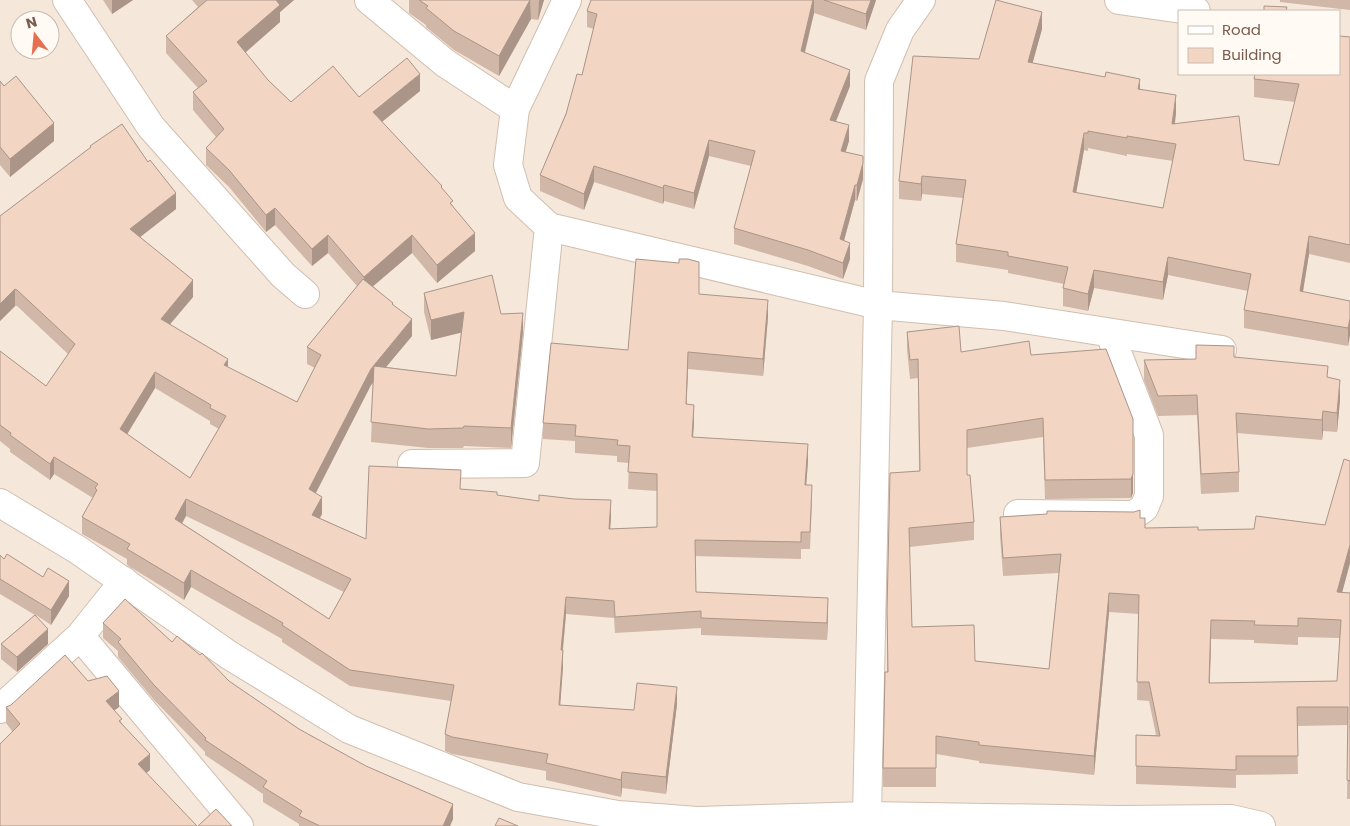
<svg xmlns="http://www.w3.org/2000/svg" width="1350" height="826" font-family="Poppins,sans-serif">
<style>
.residential{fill:#f5e8da;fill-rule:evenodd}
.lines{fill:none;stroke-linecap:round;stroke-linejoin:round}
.minor-casing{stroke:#d1beb0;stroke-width:30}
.tertiary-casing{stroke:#d1beb0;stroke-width:30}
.minor{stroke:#fff;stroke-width:28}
.tertiary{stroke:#fff;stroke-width:28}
.wall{fill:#d1b7a8;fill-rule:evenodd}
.shaded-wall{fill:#aa9588}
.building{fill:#f3d5c3;stroke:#aa9588;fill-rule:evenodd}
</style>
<rect width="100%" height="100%" fill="#fdf6ec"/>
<!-- residential -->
<path class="residential" d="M 0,0 L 1350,0 L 1350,826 L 0,826 ZM 1179,11 L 1339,11 L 1339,74 L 1179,74 ZM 20,20 L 50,20 L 50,50 L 20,50 Z"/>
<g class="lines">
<defs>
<path id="minor" d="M 67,0 L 151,127 L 283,275 L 305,294
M 369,0 L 445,63 L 515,109
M 567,0 L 515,109 L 508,165 L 518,198 L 549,227 L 878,305 L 1004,316 L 1222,350
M 1119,0 L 1196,11
M 412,464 L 525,463 L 549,227
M 1018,514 L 1134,515 L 1144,508 L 1149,496 L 1149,435 L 1110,334
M 80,636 L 239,826
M 0,709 L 80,636 L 124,581
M 867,816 L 878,305 L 879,81 L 900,30 L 921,0"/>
<path id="tertiary" d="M 0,503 L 78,550 L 229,655 L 349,729 L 518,797 L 618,815 L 697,821 L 867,816 L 1118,820 L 1231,819 L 1261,826"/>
</defs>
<!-- minor casing -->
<use href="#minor" class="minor-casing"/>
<!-- tertiary casing -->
<use href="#tertiary" class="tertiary-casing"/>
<!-- minor -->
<use href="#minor" class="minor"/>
<!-- tertiary -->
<use href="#tertiary" class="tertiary"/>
</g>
<!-- wall -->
<path class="wall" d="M 103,0 L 133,0 L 112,14 Z
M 192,0 L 294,0 L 280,12 L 280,22 L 245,52 L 268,80 L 291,102 L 420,91 L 382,122 L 442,189 L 453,206 L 475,251 L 437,283 L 412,253 L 373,286 L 393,304 L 412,336 L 386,367 L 456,376 L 461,332 L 431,340 L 424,312 L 424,293 L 501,314 L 523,332 L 511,448 L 464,446 L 463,448 L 428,448 L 371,442 L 373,383 L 371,385 L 316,493 L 322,514 L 320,518 L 366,539 L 461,489 L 611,517 L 610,529 L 657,527 L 657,491 L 628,489 L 629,463 L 617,462 L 617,456 L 575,453 L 575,441 L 543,439 L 543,423 L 628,350 L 699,294 L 768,317 L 763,376 L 688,369 L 686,404 L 694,421 L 693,437 L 808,461 L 806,485 L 812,502 L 810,549 L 801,549 L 801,559 L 695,556 L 696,592 L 828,614 L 827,640 L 701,635 L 701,628 L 615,633 L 614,618 L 566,614 L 563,650 L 563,667 L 560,705 L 634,710 L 677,704 L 666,794 L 622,788 L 621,797 L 546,780 L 546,771 L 452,754 L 445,751 L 445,734 L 451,701 L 350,686 L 282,642 L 282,639 L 191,587 L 184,600 L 127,565 L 127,559 L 82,534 L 82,517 L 93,498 L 54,474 L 50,480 L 10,452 L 10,449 L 0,441 L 0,351 L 46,386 L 68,354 L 17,306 L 15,306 L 0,321 L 0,216 L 90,148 L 90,146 L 176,209 L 140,237 L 193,297 L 170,324 L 228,367 L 297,402 L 315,368 L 307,364 L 307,347 L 357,286 L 328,253 L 312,266 L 275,225 L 266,232 L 229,187 L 206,165 L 206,148 L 216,137 L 193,110 L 193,92 L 198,88 L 166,53 L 166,36 L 198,7 ZM 155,388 L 210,421 L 210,424 L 219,429 L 190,478 L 127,434 ZM 186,516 L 344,592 L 329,619 L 182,523 Z
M 409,0 L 544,0 L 538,20 L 531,19 L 499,76 L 454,50 L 426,27 L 426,25 L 409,13 Z
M 591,0 L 876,0 L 866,30 L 814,13 L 805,53 L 850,86 L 836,121 L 849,141 L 845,152 L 863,156 L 863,179 L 857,201 L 855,200 L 844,241 L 850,259 L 843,279 L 808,266 L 734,244 L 734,228 L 751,166 L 709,156 L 694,209 L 664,201 L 663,204 L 594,182 L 584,210 L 540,191 L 540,175 L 582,75 L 594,29 L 587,27 L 587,11 Z
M 1280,0 L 1350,0 L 1350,10 L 1280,2 Z
M 1042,29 L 1032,63 L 1140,89 L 1176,113 L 1175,124 L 1244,160 L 1279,165 L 1295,102 L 1254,97 L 1254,79 L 1350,37 L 1350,263 L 1309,254 L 1303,292 L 1350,301 L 1348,346 L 1244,328 L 1244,310 L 1248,291 L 1168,275 L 1163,300 L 1094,288 L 1088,311 L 1063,306 L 1063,288 L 1064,284 L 1008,273 L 1008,270 L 956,262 L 956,244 L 963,198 L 922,194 L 921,201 L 899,199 L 899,181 L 979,59 ZM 1088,148 L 1127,156 L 1127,154 L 1173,161 L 1163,208 L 1076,193 L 1084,150 L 1088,151 Z
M 0,81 L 54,141 L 10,177 L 0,165 Z
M 907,332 L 961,352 L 1031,355 L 1133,419 L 1133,493 L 1131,498 L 1045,499 L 1043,437 L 967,448 L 967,475 L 974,522 L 974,540 L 909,547 L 912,627 L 975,661 L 1049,669 L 1059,573 L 1003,576 L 1000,535 L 1000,517 L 1140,518 L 1145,528 L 1198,530 L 1254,529 L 1325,525 L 1350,461 L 1350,563 L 1342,593 L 1350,593 L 1350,799 L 1347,799 L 1348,725 L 1297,726 L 1298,774 L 1236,775 L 1236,788 L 1136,784 L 1136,735 L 1156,735 L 1149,701 L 1137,700 L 1139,614 L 1109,612 L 1094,775 L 979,763 L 979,761 L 936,754 L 936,787 L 883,787 L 883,768 L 887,672 L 887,611 L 919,471 L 918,378 L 910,379 L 907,350 ZM 1298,637 L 1340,638 L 1337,681 L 1210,683 L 1211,639 L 1254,640 L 1254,643 L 1298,645 Z
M 1234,357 L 1328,377 L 1340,400 L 1337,432 L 1323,431 L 1322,440 L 1237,433 L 1239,472 L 1239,492 L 1201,494 L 1197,415 L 1158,416 L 1144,380 L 1144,360 L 1196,359 Z
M 0,555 L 4,559 L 69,596 L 51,625 L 36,615 L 48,644 L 17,672 L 1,659 L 1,644 L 35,615 L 0,594 Z
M 103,623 L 172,642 L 299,729 L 453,819 L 450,826 L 299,826 L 299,824 L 263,802 L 263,794 L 205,755 L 205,752 L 154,700 L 118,657 L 118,651 L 103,638 Z
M 88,681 L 119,707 L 114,710 L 150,770 L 146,773 L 12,731 L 6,723 L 6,707 Z"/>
<!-- shaded-wall -->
<path class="shaded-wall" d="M 112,0 L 133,0 L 112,14 Z
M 275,0 L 294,0 L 280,12 L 280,22 L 237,60 L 237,42 Z
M 530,0 L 531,19 L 499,76 L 499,56 Z
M 539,0 L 544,0 L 538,20 Z
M 813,0 L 814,0 L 814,13 L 801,67 L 801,51 Z
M 871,0 L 876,0 L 866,30 L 866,14 Z
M 1042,12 L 1042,29 L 1028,80 L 1028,62 Z
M 850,70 L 850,86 L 830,136 L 830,120 Z
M 420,74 L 420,91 L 373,129 L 373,112 Z
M 1140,79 L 1140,96 L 1138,89 Z
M 1176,95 L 1176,113 L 1172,142 L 1172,124 Z
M 54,123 L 54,141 L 10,177 L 10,159 Z
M 849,125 L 849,141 L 841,167 L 841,151 Z
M 1084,133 L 1084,150 L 1073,210 L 1073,192 Z
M 709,140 L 709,156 L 694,209 L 694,193 Z
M 863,163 L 863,179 L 857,201 L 857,185 Z
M 594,166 L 594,182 L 584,210 L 584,194 Z
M 922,176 L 922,194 L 921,201 L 921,184 Z
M 664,185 L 664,201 L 663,204 L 663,188 Z
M 855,185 L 855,200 L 840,255 L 840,239 Z
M 176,193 L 176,209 L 130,245 L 130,229 Z
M 275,208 L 275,225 L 266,232 L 266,215 Z
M 475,233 L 475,251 L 437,283 L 437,265 Z
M 328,235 L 328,253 L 312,266 L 312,249 Z
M 412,235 L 412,253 L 364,294 L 364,277 Z
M 1309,236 L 1309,254 L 1300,309 L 1300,291 Z
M 850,243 L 850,259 L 843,279 L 843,263 Z
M 1168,257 L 1168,275 L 1163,300 L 1163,282 Z
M 1094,270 L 1094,288 L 1088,311 L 1088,294 Z
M 193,280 L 193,297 L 161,335 L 161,319 Z
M 15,289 L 15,306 L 0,321 L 0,304 Z
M 768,300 L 768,317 L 763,376 L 763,359 Z
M 464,312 L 464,332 L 431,340 L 431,320 Z
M 523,313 L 523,332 L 511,448 L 511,428 Z
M 1350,318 L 1350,336 L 1348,346 L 1348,328 Z
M 412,319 L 412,336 L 371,385 L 309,506 L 309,489 L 371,369 Z
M 688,352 L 688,369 L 686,421 L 686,404 Z
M 228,359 L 228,376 L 224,365 Z
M 155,372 L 155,388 L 120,446 L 120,429 Z
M 1340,380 L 1340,400 L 1337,432 L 1337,413 Z
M 694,405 L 694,421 L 692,454 L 692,437 Z
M 1323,411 L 1323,431 L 1322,440 L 1322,420 Z
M 808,444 L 808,461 L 805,502 L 805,485 Z
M 54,457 L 54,474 L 50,480 L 50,464 Z
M 1133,474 L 1133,493 L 1131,498 L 1131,479 Z
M 322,497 L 322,514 L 312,531 L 312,515 Z
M 186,499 L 186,516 L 175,536 L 175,519 Z
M 611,500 L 611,517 L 609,545 L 609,529 Z
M 1350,545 L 1350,563 L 1337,611 L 1337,592 Z
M 191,570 L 191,587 L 184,600 L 184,583 Z
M 69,581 L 69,596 L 51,625 L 51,610 Z
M 1109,593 L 1109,612 L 1094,775 L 1094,756 Z
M 566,597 L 566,614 L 561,667 L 561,650 Z
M 828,598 L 828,614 L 827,640 L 827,623 Z
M 1211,620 L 1211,639 L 1209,701 L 1209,683 Z
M 48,629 L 48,644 L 17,672 L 17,657 Z
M 563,650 L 563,667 L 559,722 L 559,705 Z
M 677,687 L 677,704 L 666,794 L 666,777 Z
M 119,691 L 119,707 L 106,717 L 106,701 Z
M 150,754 L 150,770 L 138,780 L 138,764 Z
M 622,772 L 622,788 L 621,797 L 621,780 Z
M 453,804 L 453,819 L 450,826 L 443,826 Z"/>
<!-- building -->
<path class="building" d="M 207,0 L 276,0 L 280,5 L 237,42 L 268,80 L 291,102 L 333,66 L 359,97 L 407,58 L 420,74 L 373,112 L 442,186 L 441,187 L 453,201 L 450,203 L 475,233 L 437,265 L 412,235 L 364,277 L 328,235 L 312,249 L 275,208 L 266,215 L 229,170 L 206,148 L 224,129 L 193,92 L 207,81 L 166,36 Z
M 419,0 L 530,0 L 499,56 L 454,31 L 426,8 L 428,6 Z
M 591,0 L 813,0 L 801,51 L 850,70 L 830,120 L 849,125 L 841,151 L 863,156 L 863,163 L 857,185 L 855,185 L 840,239 L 850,243 L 843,263 L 808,250 L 734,228 L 755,151 L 709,140 L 694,193 L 664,185 L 663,188 L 594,166 L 584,194 L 540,175 L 566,114 L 577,74 L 582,75 L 597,14 L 587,11 Z
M 824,0 L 871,0 L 866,14 Z
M 996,0 L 1042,12 L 1028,62 L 1105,77 L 1106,72 L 1140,79 L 1138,89 L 1176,95 L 1172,124 L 1239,116 L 1244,160 L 1279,165 L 1299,84 L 1254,79 L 1255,74 L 1339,74 L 1339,36 L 1350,37 L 1350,245 L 1309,236 L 1300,291 L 1350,301 L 1350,318 L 1348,328 L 1244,310 L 1251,274 L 1168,257 L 1163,282 L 1094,270 L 1088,294 L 1063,288 L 1068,267 L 1008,256 L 1008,252 L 956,244 L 966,180 L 922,176 L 921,184 L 899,181 L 913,56 L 979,59 ZM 1088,131 L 1127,138 L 1127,136 L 1176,144 L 1163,208 L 1073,192 L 1084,133 L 1088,133 Z
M 1264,6 L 1287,7 L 1286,11 L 1264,11 Z
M 16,76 L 54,123 L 10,159 L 0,147 L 0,81 L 4,86 Z
M 122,124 L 148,162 L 150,160 L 176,193 L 130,229 L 193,280 L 161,319 L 228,359 L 224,365 L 297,402 L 321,355 L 307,347 L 363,279 L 393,303 L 392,304 L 412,319 L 371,369 L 309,489 L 322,497 L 312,515 L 366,539 L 369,466 L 461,470 L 460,489 L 497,492 L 497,495 L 539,501 L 539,495 L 574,499 L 611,500 L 609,529 L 657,527 L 657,474 L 628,472 L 630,446 L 617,445 L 618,440 L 575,436 L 576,425 L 543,423 L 551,343 L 628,350 L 636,259 L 679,263 L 679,259 L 688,259 L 699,262 L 699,294 L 768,300 L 763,359 L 688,352 L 686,404 L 694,405 L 692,437 L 808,444 L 805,485 L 812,485 L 810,532 L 801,532 L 801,542 L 695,540 L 696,592 L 828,598 L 827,623 L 701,618 L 701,611 L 615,617 L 614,601 L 566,597 L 561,650 L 563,650 L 559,705 L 634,710 L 637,683 L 677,687 L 666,777 L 622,772 L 621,780 L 546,763 L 548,754 L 452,737 L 445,734 L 454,685 L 350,670 L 282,625 L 283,623 L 191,570 L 184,583 L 127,549 L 130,544 L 82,517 L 97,490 L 95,488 L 98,484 L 54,457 L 50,464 L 10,435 L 11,433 L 0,425 L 0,351 L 46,386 L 75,344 L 17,290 L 15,289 L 0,304 L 0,216 L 91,147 L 90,146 ZM 155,372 L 211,405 L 210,408 L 226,416 L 190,478 L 120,429 ZM 186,499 L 351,579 L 329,619 L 175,519 Z
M 492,275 L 501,314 L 523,313 L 511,428 L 464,426 L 463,428 L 428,429 L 371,422 L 374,366 L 456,376 L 464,312 L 431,320 L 424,293 Z
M 959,326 L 961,352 L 1029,341 L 1031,355 L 1106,349 L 1133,419 L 1133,474 L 1131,479 L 1045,480 L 1043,418 L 967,430 L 967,475 L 970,475 L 974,522 L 909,528 L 912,627 L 974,625 L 975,661 L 1049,669 L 1061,554 L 1003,558 L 1000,517 L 1047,514 L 1047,511 L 1134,512 L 1140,510 L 1140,518 L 1145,518 L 1145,528 L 1198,527 L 1198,530 L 1254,529 L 1256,516 L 1325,525 L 1344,459 L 1350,461 L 1350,545 L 1337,592 L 1350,593 L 1350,781 L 1347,780 L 1348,707 L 1297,707 L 1298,756 L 1236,756 L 1236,770 L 1136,766 L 1136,735 L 1160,736 L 1149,682 L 1137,682 L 1139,595 L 1109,593 L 1094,756 L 979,745 L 979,742 L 936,736 L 936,768 L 883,768 L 885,672 L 888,672 L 887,611 L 890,473 L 920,471 L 918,359 L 910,360 L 907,332 ZM 1298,618 L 1341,620 L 1337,681 L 1209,683 L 1211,620 L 1255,621 L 1254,625 L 1298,626 Z
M 1196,345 L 1234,346 L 1234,357 L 1328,366 L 1327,377 L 1340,380 L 1337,413 L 1323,411 L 1322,420 L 1236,413 L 1239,472 L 1201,474 L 1197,395 L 1158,396 L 1144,360 L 1196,359 Z
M 7,554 L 43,577 L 48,568 L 69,581 L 51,610 L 0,579 L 0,555 L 4,559 Z
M 125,599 L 172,642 L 177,636 L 200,655 L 202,653 L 229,681 L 299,729 L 366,766 L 453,804 L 443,826 L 320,826 L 299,816 L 302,811 L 263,787 L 267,781 L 205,740 L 206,738 L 154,685 L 118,642 L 121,639 L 103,623 Z
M 35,615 L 48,629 L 17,657 L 1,644 Z
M 65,655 L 88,681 L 107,676 L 119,691 L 106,701 L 122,719 L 119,721 L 150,754 L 138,764 L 197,826 L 0,826 L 0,744 L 20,724 L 6,707 L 11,705 Z
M 216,809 L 232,826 L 198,826 Z
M 499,818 L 518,826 L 495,826 Z"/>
<!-- legend -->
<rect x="1178" y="10" width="162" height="65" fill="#fffaf3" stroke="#cabbb1"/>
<rect x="1188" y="26" width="25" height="8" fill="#ffffff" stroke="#cabbb1"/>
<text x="1222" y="35" font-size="15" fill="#7a5c4d">Road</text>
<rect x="1188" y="48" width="25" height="15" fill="#f3d5c3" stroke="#cabbb1"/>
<text x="1222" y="60" font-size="15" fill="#7a5c4d">Building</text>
<!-- north arrow -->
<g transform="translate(35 35) rotate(344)"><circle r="24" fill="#fffaf3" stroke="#cabbb1"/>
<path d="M0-4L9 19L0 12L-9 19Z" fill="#e76f51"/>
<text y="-8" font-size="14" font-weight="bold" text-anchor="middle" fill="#7a5c4d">N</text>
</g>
</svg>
